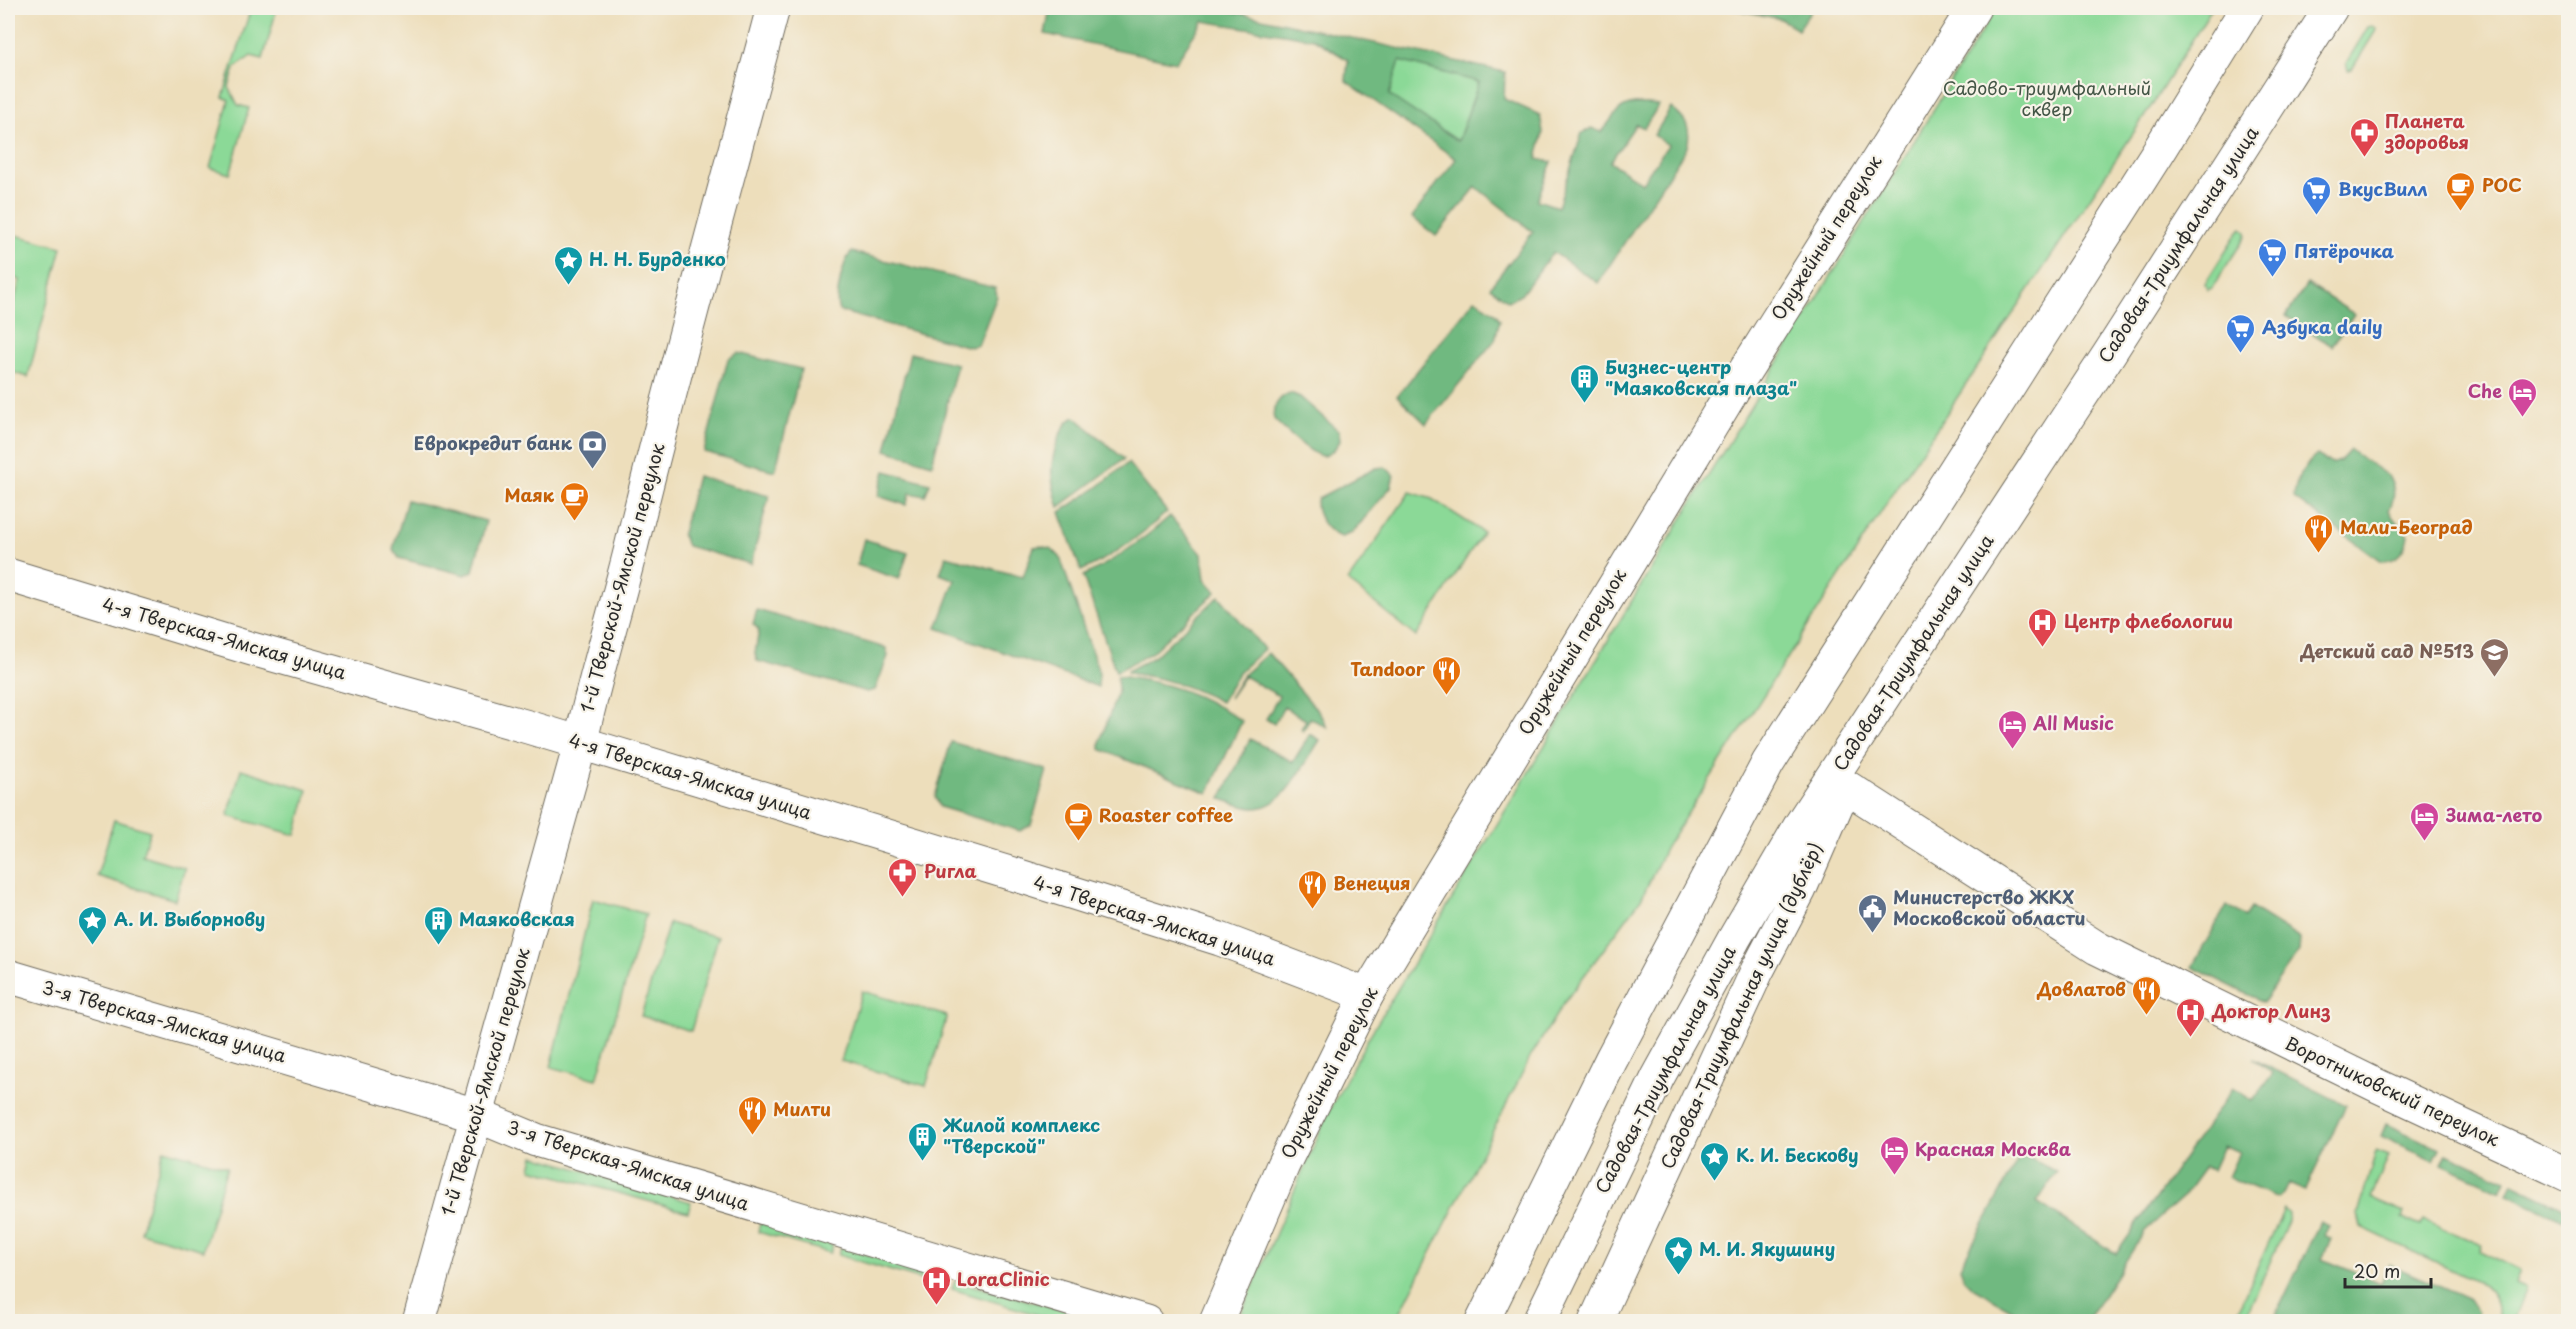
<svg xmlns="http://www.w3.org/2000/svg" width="2576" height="1329" font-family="'Playpen Sans',sans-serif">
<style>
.green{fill:#8bd997;stroke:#5b8261;stroke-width:1.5}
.forest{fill:#70b980;stroke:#4e7256;stroke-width:1.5;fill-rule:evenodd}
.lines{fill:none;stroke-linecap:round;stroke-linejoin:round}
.minor-casing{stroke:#6f6a5d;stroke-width:35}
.major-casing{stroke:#6f6a5d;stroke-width:35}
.minor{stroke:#fff;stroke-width:33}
.major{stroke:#fff;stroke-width:33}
.labels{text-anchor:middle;stroke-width:4.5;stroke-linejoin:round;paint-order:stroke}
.park-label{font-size:18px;fill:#435646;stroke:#f7f3e8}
.health-label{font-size:18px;font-weight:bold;fill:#be3a42;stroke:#f7f3e8;text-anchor:start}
.food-label{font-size:18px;font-weight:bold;fill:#c56008;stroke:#f7f3e8;text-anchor:start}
.shop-label{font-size:18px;font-weight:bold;fill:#366cbe;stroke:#f7f3e8;text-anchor:start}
.street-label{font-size:18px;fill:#2b2b2b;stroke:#f7f3e8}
.culture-label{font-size:18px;font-weight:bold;fill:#0d838f;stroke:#f7f3e8;text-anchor:start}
.hotel-label{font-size:18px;font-weight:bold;fill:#b23c85;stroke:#f7f3e8;text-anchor:start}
.service-label{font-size:18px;font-weight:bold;fill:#4e5e75;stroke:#f7f3e8;text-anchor:end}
.education-label{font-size:18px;font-weight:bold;fill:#785e54;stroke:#f7f3e8;text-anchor:end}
</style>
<rect width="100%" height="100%" fill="#f7f3e8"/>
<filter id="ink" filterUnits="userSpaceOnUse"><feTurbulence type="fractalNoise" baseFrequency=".0167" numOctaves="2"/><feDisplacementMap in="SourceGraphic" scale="12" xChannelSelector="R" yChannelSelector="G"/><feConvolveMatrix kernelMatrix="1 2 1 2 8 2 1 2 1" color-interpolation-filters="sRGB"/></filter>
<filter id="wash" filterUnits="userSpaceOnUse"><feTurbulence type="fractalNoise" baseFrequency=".008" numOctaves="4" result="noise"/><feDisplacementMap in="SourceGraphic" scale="24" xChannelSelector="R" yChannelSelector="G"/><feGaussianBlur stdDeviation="1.35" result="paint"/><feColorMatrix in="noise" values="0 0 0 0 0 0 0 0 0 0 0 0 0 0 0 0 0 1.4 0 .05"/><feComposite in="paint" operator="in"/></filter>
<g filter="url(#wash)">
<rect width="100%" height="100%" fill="#eddebb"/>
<!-- green -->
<path class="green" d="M 251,8 L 277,8 L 263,59 L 251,56 L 235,68 L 229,87 L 238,105 L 249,108 L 230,174 L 210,168 L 229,100 L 223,97 Z
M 1996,8 L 2212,8 L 2152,105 L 1885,506 L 1666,847 L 1641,899 L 1563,1004 L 1531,1056 L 1396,1321 L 1238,1321 L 1327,1115 L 1367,1040 L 1654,564 Z
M 2373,26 L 2376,28 L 2375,32 L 2352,69 L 2348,70 L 2346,63 L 2368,27 Z
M 1400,61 L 1479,82 L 1458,141 L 1388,95 Z
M 2242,228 L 2246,232 L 2246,236 L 2212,288 L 2207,290 L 2205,283 L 2238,231 Z
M 8,233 L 62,247 L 28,377 L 8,371 L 8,323 L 20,280 L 8,276 Z
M 1410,492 L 1432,499 L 1483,532 L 1416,637 L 1348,581 Z
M 241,769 L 308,790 L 296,835 L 228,816 Z
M 114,820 L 150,831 L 142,855 L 185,868 L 175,900 L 97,876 Z
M 593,899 L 646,914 L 597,1079 L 551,1067 Z
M 669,923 L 718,937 L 691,1031 L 641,1016 Z
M 862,991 L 947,1016 L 926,1086 L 841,1061 Z
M 164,1149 L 227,1167 L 203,1250 L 140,1232 Z
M 2376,1151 L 2389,1156 L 2371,1198 L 2404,1212 L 2402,1218 L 2420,1226 L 2423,1220 L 2482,1245 L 2480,1251 L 2520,1271 L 2515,1283 L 2526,1288 L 2513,1321 L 2497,1321 C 2501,1305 2495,1293 2481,1284 L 2361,1227 L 2358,1214 Z
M 534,1156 L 691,1202 L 688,1212 L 531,1169 Z
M 2284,1209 L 2289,1214 L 2288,1221 L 2244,1321 L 2233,1321 Z
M 760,1223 L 833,1245 L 830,1253 L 758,1232 Z
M 841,1247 L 948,1279 L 946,1287 L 838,1255 Z
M 955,1281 L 1106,1321 L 1058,1321 L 952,1289 Z"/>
<!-- forest -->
<path class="forest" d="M 1050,8 L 1128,8 L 1140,12 L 1142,8 L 1217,8 L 1505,72 L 1504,99 L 1540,115 L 1543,132 L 1537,159 L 1552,162 L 1537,200 L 1558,207 L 1582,133 L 1592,128 L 1602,132 C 1621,105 1624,101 1659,105 L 1644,128 L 1636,124 L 1610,162 L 1642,183 L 1668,145 L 1654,135 L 1671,108 C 1686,119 1692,128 1687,147 L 1598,283 L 1553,252 L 1521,295 L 1508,301 L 1490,287 L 1533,232 L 1476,187 L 1436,236 L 1412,217 L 1456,159 L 1346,81 L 1348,60 L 1314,39 L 1203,21 L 1176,62 L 1045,34 ZM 1400,61 L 1479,82 L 1458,141 L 1389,95 Z
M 1728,8 L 1806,8 L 1811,11 L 1798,30 L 1781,19 Z
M 852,252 L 995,288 L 997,296 L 978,345 L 970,347 L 839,311 C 834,301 843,258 852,252 Z
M 2307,284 L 2354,314 L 2332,346 L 2286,316 Z
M 1475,299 L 1496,314 L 1500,320 L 1495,340 L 1426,424 L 1397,396 Z
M 738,353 L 801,369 L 775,471 L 704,452 L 728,359 Z
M 910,353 L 957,364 L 932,464 L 886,450 Z
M 1290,393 L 1300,397 L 1339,431 L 1340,441 C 1336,447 1331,455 1323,456 C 1314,457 1281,427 1274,419 C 1271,408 1279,397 1290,393 Z
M 1075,417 L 1124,459 L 1059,507 C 1056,498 1053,488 1052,478 C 1050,462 1059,423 1075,417 Z
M 2350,450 L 2388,476 C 2396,489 2395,497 2389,510 C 2393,522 2402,525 2408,535 C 2406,550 2397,562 2381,561 L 2294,498 C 2295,481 2303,466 2317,455 L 2332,464 L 2340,461 Z
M 1128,463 L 1167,512 C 1140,536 1114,556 1081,571 L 1060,512 L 1095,489 Z
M 1385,467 L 1394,475 L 1391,487 L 1352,533 L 1342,537 C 1328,534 1311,512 1318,498 L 1376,468 Z
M 885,471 L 930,483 L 925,496 L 910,493 L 906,505 L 878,496 Z
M 697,476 L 769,496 L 751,564 L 687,546 L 682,534 Z
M 407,500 L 486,521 L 473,571 L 465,575 L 399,558 L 393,549 Z
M 1170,516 L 1202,554 L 1205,579 L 1216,592 L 1151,653 L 1116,672 L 1083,576 C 1116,560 1143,540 1170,516 Z
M 864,539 L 908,553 L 899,579 L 857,565 Z
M 1040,546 L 1052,549 L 1060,557 L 1099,673 L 1098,687 L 937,628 L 955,580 L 940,574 L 946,556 L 1023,577 L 1034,547 Z
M 1219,596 L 1264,649 L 1239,672 L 1221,702 C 1191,686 1162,677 1128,673 L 1127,671 L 1154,657 Z
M 757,610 L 886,648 L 888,656 L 875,690 L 867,692 L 757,661 L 755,653 L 759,630 L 753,624 Z
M 1268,653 L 1319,712 L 1327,727 L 1310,718 L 1303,731 L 1301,729 L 1306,720 L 1284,707 L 1274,724 L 1266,719 L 1279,696 L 1244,676 L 1229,698 L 1243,675 Z
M 1117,676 C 1167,682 1200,693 1242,721 L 1208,793 L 1100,749 L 1100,742 L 1118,691 Z
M 1310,734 L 1320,740 C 1305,762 1285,809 1253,808 C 1242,807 1231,802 1221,799 L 1250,739 L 1293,762 Z
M 951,742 L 1047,770 L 1031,825 L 1020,831 L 940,807 L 935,797 Z
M 2227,905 L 2245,917 L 2251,908 L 2300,939 L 2299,951 L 2263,1002 L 2192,967 Z
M 2253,1059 L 2346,1105 L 2305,1191 L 2289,1184 L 2284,1194 L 2278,1198 L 2228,1177 L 2239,1153 L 2223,1146 L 2212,1170 L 2205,1167 L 2184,1196 L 2145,1231 L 2087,1321 L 2032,1321 L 1972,1287 L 1965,1280 L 1960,1267 L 2021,1154 L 2057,1172 L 2037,1202 L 2116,1254 L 2233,1088 L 2253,1101 L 2273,1073 Z
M 2386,1124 L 2440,1149 L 2434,1161 L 2381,1136 Z
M 2447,1153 L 2506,1180 L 2501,1191 L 2442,1164 Z
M 2512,1183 L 2568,1210 L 2568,1222 L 2507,1194 Z
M 2320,1222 L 2328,1226 L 2323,1235 L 2331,1239 L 2322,1259 L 2381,1283 L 2389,1264 L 2470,1300 L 2477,1311 L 2477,1321 L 2273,1321 Z"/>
</g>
<g filter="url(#ink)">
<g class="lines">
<defs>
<path id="minor" d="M 8,575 L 252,649 L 528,727 L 1026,878 L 1220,939 L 1367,995
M 1845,786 L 2097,948 L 2378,1086 L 2568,1175
M 8,976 L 476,1115 L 536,1140 L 1146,1322
M 419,1322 L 580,745 C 594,680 614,616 630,552 C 674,369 725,189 773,8"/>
<path id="major" d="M 1216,1322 L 1283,1165 L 1367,995 L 1736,385 L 1974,8
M 1482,1322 L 1611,1060 L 1768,763 L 2156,155 L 2247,8
M 1539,1322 L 1658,1077 L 1734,939 L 1801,824 L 2109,354 L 2331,8
M 1595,1322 L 1757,971 L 1800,889 L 1844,788"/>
</defs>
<!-- minor casing -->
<use href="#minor" class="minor-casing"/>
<!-- major casing -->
<use href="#major" class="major-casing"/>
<!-- minor -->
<use href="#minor" class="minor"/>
<!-- major -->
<use href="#major" class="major"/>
</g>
</g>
<!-- icons -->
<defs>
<symbol id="pharmacy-pin" viewBox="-11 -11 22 30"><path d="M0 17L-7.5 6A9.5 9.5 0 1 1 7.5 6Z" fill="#e0444e" stroke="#f7f3e8"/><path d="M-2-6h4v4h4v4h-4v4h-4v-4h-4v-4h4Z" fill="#fff"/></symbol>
<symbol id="cafe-pin" viewBox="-11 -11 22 30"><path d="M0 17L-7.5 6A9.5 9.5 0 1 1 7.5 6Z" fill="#e8710a" stroke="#f7f3e8"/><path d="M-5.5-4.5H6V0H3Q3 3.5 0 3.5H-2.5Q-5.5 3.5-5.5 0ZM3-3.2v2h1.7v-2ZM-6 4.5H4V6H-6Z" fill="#fff"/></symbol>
<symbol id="supermarket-pin" viewBox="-11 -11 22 30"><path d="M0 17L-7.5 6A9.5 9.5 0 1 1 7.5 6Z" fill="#3f7fe0" stroke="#f7f3e8"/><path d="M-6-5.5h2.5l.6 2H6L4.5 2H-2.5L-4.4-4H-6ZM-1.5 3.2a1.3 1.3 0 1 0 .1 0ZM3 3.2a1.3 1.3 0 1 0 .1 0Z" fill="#fff"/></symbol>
<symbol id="sight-pin" viewBox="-11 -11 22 30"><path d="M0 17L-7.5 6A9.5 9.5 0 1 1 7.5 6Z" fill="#0f9aa8" stroke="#f7f3e8"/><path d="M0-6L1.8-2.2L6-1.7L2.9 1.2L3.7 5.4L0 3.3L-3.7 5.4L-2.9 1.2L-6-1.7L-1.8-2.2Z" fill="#fff"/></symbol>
<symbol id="building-pin" viewBox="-11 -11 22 30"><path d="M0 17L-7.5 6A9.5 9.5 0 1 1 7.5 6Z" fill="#0f9aa8" stroke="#f7f3e8"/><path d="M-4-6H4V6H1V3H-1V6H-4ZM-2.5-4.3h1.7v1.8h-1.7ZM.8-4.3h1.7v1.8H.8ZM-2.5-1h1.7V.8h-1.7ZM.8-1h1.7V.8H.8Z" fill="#fff"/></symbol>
<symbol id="hotel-pin" viewBox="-11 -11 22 30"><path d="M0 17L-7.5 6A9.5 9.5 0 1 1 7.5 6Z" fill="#d1479c" stroke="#f7f3e8"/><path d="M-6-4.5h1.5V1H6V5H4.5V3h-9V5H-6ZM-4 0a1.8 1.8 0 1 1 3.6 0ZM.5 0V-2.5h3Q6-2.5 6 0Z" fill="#fff"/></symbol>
<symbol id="bank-pin" viewBox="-11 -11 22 30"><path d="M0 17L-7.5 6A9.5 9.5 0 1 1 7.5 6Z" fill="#5c6f8a" stroke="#f7f3e8"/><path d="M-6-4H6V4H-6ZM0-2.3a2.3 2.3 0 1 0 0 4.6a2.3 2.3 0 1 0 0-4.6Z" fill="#fff"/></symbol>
<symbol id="restaurant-pin" viewBox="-11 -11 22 30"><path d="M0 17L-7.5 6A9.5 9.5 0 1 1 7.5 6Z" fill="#e8710a" stroke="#f7f3e8"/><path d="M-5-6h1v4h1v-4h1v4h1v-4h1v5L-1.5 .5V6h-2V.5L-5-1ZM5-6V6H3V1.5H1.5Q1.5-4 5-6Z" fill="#fff"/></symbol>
<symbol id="hospital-pin" viewBox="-11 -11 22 30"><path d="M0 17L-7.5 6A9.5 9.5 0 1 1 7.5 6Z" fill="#e0444e" stroke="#f7f3e8"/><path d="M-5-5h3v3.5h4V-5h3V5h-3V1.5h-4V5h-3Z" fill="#fff"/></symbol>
<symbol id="school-pin" viewBox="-11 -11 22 30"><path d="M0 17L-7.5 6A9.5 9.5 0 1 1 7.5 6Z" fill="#8d6e63" stroke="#f7f3e8"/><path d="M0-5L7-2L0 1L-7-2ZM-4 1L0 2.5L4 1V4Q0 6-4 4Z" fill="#fff"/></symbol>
<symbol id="civic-pin" viewBox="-11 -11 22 30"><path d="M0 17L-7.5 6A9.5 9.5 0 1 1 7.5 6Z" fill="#5c6f8a" stroke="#f7f3e8"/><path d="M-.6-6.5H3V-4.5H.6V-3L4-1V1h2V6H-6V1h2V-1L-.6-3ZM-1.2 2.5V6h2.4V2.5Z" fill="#fff"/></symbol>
</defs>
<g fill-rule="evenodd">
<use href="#pharmacy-pin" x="2348" y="116" width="33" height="45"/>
<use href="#cafe-pin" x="2444" y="170" width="33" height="45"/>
<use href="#supermarket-pin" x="2300" y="174" width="33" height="45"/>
<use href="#supermarket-pin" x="2256" y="236" width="33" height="45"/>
<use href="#sight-pin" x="552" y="244" width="33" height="45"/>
<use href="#supermarket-pin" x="2224" y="312" width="33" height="45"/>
<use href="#building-pin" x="1568" y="362" width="33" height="45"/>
<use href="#hotel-pin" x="2506" y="376" width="33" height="45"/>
<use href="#bank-pin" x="576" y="428" width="33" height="45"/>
<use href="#cafe-pin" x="558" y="480" width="33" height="45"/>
<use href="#restaurant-pin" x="2302" y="512" width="33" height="45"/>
<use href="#hospital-pin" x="2026" y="606" width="33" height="45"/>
<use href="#school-pin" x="2478" y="636" width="33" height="45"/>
<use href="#restaurant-pin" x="1430" y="654" width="33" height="45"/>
<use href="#hotel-pin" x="1996" y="708" width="33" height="45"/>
<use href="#cafe-pin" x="1062" y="800" width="33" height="45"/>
<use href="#hotel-pin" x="2408" y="800" width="33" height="45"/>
<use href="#pharmacy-pin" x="886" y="856" width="33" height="45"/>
<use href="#restaurant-pin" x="1296" y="868" width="33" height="45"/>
<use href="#civic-pin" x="1856" y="892" width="33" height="45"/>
<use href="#sight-pin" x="76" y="904" width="33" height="45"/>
<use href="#building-pin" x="422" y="904" width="33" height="45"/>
<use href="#restaurant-pin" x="2130" y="974" width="33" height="45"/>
<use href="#hospital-pin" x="2174" y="996" width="33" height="45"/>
<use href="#restaurant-pin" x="736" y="1094" width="33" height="45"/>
<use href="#building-pin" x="906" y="1120" width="33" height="45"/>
<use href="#hotel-pin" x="1878" y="1134" width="33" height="45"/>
<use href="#sight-pin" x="1698" y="1140" width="33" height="45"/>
<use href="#sight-pin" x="1662" y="1234" width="33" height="45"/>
<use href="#hospital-pin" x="920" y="1264" width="33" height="45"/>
</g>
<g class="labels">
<!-- park labels -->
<g class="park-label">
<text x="2047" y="95">Садово-триумфальный<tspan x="2047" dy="21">сквер</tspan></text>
</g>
<!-- health labels -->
<g class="health-label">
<text x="2385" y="128">Планета<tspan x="2385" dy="21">здоровья</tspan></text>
<text x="2064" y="628">Центр флебологии</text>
<text x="924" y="878">Ригла</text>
<text x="2212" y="1018">Доктор Линз</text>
<text x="957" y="1286">LoraClinic</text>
</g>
<!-- food labels -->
<g class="food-label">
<text x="2482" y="192">РОС</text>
<text x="554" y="502" text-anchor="end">Маяк</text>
<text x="2340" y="534">Мали-Београд</text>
<text x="1425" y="676" text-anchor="end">Tandoor</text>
<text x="1099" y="822">Roaster coffee</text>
<text x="1333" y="890">Венеция</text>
<text x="2126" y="996" text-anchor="end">Довлатов</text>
<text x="773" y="1116">Милти</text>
</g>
<!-- shop labels -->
<g class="shop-label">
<text x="2338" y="196">ВкусВилл</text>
<text x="2294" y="258">Пятёрочка</text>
<text x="2262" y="334">Азбука daily</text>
</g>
<!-- street labels -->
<g class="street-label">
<text transform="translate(1827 238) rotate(-58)" y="6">Оружейный переулок</text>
<text transform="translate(2179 245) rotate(-57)" y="6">Садовая-Триумфальная улица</text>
<text transform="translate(623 578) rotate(-75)" y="6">1-й Тверской-Ямской переулок</text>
<text transform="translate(224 639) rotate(16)" y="6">4-я Тверская-Ямская улица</text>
<text transform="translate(1573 652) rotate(-59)" y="6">Оружейный переулок</text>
<text transform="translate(1914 653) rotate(-57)" y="6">Садовая-Триумфальная улица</text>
<text transform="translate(690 777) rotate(17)" y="6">4-я Тверская-Ямская улица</text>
<text transform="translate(1154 921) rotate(18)" y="6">4-я Тверская-Ямская улица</text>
<text transform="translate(1742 1006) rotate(-65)" y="6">Садовая-Триумфальная улица (дублёр)</text>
<text transform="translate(164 1022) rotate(16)" y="6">3-я Тверская-Ямская улица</text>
<text transform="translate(1666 1070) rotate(-62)" y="6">Садовая-Триумфальная улица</text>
<text transform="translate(1330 1073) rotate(-63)" y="6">Оружейный переулок</text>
<text transform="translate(486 1082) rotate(-74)" y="6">1-й Тверской-Ямской переулок</text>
<text transform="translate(2392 1092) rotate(25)" y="6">Воротниковский переулок</text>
<text transform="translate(628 1166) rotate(18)" y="6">3-я Тверская-Ямская улица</text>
</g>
<!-- culture labels -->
<g class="culture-label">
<text x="589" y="266">Н. Н. Бурденко</text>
<text x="1605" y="374">Бизнес-центр<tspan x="1605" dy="21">"Маяковская плаза"</tspan></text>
<text x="114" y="926">А. И. Выборнову</text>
<text x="459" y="926">Маяковская</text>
<text x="943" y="1132">Жилой комплекс<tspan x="943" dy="21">"Тверской"</tspan></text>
<text x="1736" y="1162">К. И. Бескову</text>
<text x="1699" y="1256">М. И. Якушину</text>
</g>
<!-- hotel labels -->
<g class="hotel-label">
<text x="2502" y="398" text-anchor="end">Che</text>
<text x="2033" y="730">All Music</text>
<text x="2446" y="822">Зима-лето</text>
<text x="1915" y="1156">Красная Москва</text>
</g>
<!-- service labels -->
<g class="service-label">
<text x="572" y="450">Еврокредит банк</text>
<text x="1893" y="904" text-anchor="start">Министерство ЖКХ<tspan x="1893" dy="21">Московской области</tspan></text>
</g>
<!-- education labels -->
<g class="education-label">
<text x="2474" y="658">Детский сад №513</text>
</g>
</g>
<!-- margin -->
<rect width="2576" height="1329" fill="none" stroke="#f7f3e8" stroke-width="30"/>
<!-- scale -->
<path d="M2345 1278v9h86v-9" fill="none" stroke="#2b2b2b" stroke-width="3"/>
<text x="2354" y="1278" font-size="18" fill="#2b2b2b" stroke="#f7f3e8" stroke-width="4.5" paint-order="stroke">20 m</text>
</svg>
